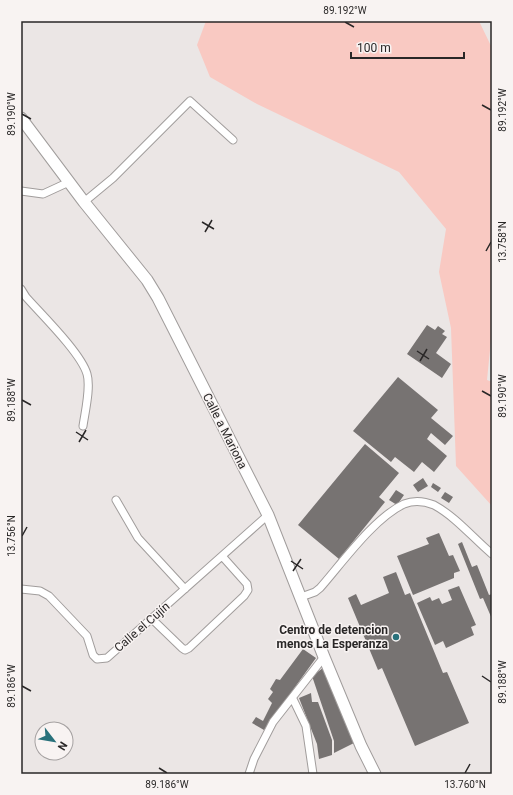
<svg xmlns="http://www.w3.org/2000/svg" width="513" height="795" font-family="Roboto,sans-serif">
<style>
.green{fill:#f9c9c2}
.building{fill:#777372}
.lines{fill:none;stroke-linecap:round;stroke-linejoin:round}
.minor-casing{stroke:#a19d9c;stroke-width:9}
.secondary-casing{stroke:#a19d9c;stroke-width:13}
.minor{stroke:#fff;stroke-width:7}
.secondary{stroke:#fff;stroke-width:11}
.ticks{fill:none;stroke:#292727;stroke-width:1.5}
.poi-dot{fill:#29717b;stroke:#f8f3f2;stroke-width:1.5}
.labels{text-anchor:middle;stroke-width:3;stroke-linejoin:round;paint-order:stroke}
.street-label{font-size:12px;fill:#292727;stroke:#f8f3f2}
.poi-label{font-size:12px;font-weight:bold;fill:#292727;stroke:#f8f3f2;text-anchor:end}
.neatline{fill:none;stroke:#292727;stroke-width:1.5}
.ticks-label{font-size:10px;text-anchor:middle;fill:#292727}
</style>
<rect width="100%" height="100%" fill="#ebe6e5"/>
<!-- green -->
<path class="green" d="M 206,21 L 479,21 L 492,48 L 492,330 L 487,380 L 492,382 L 492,506 L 456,466 L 451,328 L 439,272 L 446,229 L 399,172 L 257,104 L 210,77 L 197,45 Z"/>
<!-- building -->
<path class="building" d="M 427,325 L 435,330 L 438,326 L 445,331 L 442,334 L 447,337 L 436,353 L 451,364 L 442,378 L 407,354 Z
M 398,377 L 438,410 L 431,418 L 453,436 L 445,445 L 431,433 L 427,439 L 447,456 L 434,472 L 422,462 L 414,472 L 395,457 L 391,462 L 353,431 Z
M 365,444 L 399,473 L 379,497 L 385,502 L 339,559 L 298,525 Z
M 423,478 L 428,486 L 418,492 L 413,485 Z
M 433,483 L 441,488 L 438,492 L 431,487 Z
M 396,490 L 404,495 L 397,505 L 389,500 Z
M 445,492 L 453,497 L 449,503 L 441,498 Z
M 439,533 L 449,556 L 453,555 L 460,571 L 454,573 L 454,578 L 413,595 L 397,556 L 429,544 L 426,538 Z
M 462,542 L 472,567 L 477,565 L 489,595 L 492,594 L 492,619 L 483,598 L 480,599 L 458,544 Z
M 396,572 L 405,595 L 410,593 L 443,673 L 447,672 L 469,723 L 415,746 L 382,668 L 378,670 L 348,598 L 356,594 L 361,605 L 389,593 L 383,577 Z
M 459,586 L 476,625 L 471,627 L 474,635 L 446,648 L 443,641 L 435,645 L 417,603 L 430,597 L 432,601 L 439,598 L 442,604 L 452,600 L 448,590 Z
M 303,649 L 316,658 L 264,730 L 252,723 L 256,717 L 263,721 L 272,703 L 268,699 L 273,692 L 270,689 L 276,679 L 280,680 Z
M 323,668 L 354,743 L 334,753 L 334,741 L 312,676 Z
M 311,693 L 312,702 L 318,702 L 332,740 L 332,755 L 319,759 L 317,744 L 299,698 Z"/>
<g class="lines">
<defs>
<path id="minor" d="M 21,191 L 43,194 L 69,182
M 84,202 L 113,178 L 190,101 L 233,140
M 21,289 L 26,297 C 41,314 81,353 87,374 C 91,387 85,412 83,426
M 116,500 L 138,538 L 185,589
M 21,589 L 40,591 L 49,596 L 87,636 L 93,655 L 97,659 L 107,658 L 268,515
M 301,597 L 315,592 L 320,588 C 342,563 374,518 404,504 C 414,500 424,501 434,505 C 456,517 473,538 492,554
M 152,619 L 182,648 L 185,650 L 189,648 L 244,596 L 248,590 L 247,584 L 222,556
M 293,699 L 306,726 L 313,774
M 249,774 L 254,759 L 273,722 L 324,657"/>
<path id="secondary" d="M 21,118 L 84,202 L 147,280 L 158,298 L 268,515 L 324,657 L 361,746 L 375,774"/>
</defs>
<!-- minor casing -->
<use href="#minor" class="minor-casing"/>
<!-- secondary casing -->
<use href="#secondary" class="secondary-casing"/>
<!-- minor -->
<use href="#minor" class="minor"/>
<!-- secondary -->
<use href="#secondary" class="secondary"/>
</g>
<!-- ticks -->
<path class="ticks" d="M 345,22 L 354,27M 482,105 L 491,110M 22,114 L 31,119M 202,222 L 214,229M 205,232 L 212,220M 486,251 L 491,242M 417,351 L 429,359M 420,361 L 427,349M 482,391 L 491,396M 22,400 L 31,405M 76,432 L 88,440M 79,442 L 86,430M 22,536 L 27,527M 291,561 L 303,569M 293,571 L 301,559M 482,676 L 491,682M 22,686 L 31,691M 159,768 L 167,773M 465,773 L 470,764"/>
<!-- markers -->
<circle class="poi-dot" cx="396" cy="637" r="4"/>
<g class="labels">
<!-- street labels -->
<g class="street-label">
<text transform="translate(225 431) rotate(63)" y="4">Calle a Mariona</text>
<text transform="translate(142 627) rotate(-41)" y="4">Calle el Cujín</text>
</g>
<!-- poi labels -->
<g class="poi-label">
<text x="388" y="634">Centro de detencion<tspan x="388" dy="14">menos La Esperanza</tspan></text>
</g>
</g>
<!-- border -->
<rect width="513" height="795" fill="none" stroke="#f8f3f2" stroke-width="44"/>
<!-- north arrow -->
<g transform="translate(54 741) rotate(121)"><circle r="19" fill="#f8f3f2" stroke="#a5a1a1"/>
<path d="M0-3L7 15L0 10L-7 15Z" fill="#29717b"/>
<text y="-6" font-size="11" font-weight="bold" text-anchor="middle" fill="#292727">N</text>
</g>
<!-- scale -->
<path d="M351 52v6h113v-6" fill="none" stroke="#292727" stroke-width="2"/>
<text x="357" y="52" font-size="12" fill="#292727" stroke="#f8f3f2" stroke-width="3" paint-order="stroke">100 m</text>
<rect x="22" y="22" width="469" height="751" class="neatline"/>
<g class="ticks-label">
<text x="345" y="14">89.192°W</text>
<text transform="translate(502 110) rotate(-90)" y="4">89.192°W</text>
<text transform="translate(11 114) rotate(-90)" y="4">89.190°W</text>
<text transform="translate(502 242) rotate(-90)" y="4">13.758°N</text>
<text transform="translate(502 396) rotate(-90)" y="4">89.190°W</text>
<text transform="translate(11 400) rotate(-90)" y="4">89.188°W</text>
<text transform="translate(11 536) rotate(-90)" y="4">13.756°N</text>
<text transform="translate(502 682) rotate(-90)" y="4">89.188°W</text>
<text transform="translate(11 686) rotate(-90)" y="4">89.186°W</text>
<text x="167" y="788">89.186°W</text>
<text x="465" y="788">13.760°N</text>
</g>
</svg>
